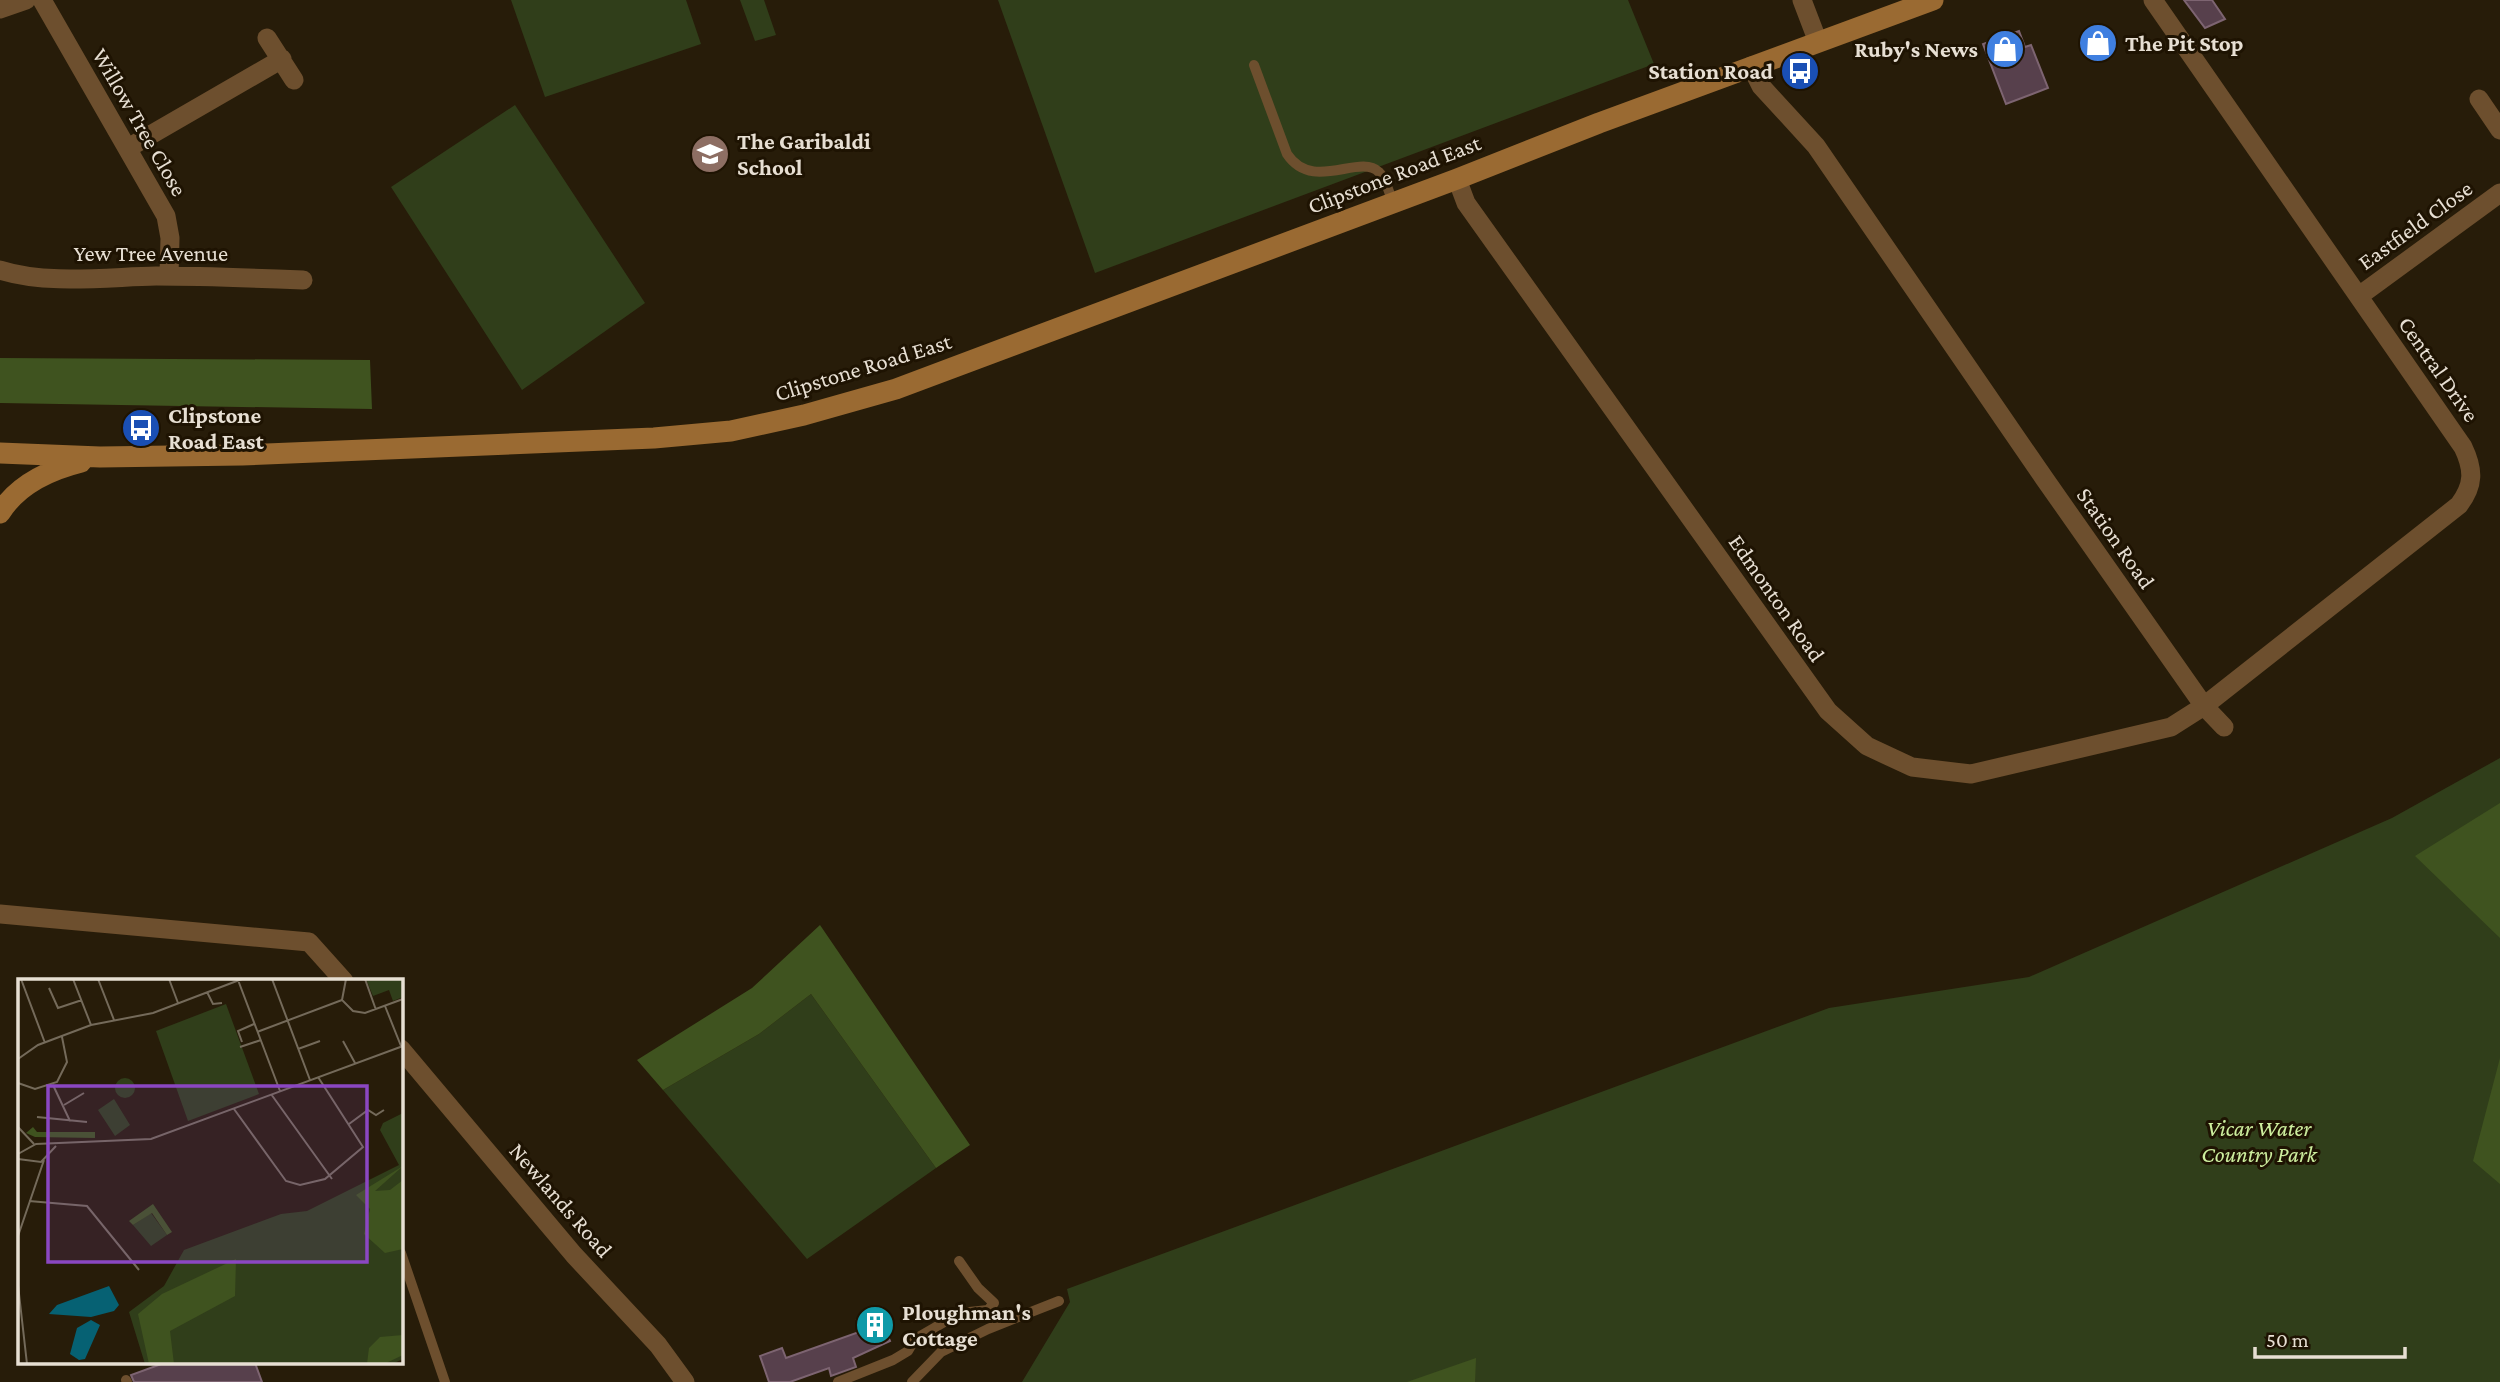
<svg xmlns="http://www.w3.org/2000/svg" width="2500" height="1382" font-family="'Crimson Pro',serif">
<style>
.green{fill:#303e1a}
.forest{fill:#3f531f}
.building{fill:#57404c;stroke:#7d6471;stroke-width:2}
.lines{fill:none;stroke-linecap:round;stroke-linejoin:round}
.lane{stroke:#6d4f2e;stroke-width:10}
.street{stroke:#6d4f2e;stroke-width:19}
.secondary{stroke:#9a6a32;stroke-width:21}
.labels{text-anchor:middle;stroke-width:6;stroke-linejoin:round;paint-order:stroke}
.poi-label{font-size:23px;font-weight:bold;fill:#e7dfd3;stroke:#1e1302;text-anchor:start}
.street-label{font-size:23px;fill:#e7dfd3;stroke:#1e1302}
.park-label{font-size:23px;font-style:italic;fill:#cdee9e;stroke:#1e1302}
.inset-road{fill:none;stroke:#746a5a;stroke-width:2}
.view{fill:#8b47c2;fill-opacity:0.15;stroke:#8b47c2;stroke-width:3.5}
.inset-edge{fill:none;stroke:#e7dfd3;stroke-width:3.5}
</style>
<rect width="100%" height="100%" fill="#271c09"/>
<!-- green -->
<path class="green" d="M 511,0 L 686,0 L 701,44 L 545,97 Z
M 740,0 L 764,0 L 776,35 L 755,41 Z
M 998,0 L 1628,0 L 1654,64 L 1095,273 Z
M 515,105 L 645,303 L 522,390 L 391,187 Z
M 2500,758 L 2500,1382 L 1022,1382 L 1070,1302 L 1067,1289 L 1829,1008 L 2029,977 L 2392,818 Z
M 811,994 L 936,1168 L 807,1259 L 663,1090 L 759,1034 Z"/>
<!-- forest -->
<path class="forest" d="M 0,358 L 370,360 L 372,409 L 0,403 Z
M 2500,803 L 2500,938 L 2415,856 Z
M 820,925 L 970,1145 L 936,1168 L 811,994 L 759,1034 L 663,1090 L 637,1060 L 752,988 Z
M 2500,1058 L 2500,1184 L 2473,1161 Z
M 1476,1358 L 1475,1382 L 1407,1382 Z"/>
<!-- building -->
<path class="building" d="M 2184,0 L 2212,0 L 2225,19 L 2205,28 Z
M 2019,31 L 2025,47 L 2031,45 L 2048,88 L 2006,104 L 1983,44 Z
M 882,1308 L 892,1330 L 886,1332 L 890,1341 L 853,1358 L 856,1367 L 831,1376 L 829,1368 L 790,1382 L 769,1382 L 760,1356 L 782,1348 L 786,1358 L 862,1331 L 857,1320 Z
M 164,1363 L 255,1363 L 262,1382 L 134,1382 L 131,1375 Z"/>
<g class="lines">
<!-- lane -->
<path class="lane" d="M 1254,65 L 1287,154 C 1313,193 1359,153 1379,172 C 1386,178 1389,194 1393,202
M 401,1253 L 445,1382
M 126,1380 L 127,1382
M 838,1382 L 893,1360 L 908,1351 L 915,1339 L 960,1313 L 988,1310 L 994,1303 L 978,1288 L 959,1261
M 912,1382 L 941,1352 L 988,1329 L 1059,1301"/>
<!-- street -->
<path class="street" d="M 42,0 L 166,216 L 170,238 L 169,276
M 1802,0 L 1818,42
M 0,9 L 26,0
M 267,38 L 294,80
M 1751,66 L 1761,86 L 1816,146 L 2044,478 L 2204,706 L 2224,727
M 2479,99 L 2500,130
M 128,148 L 282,59
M 1457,179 L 1466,203 L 1828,711 L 1867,746 L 1912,767 L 1971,774 L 2171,727 L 2204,706 L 2459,505 C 2474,485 2474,470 2463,447 L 2153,0
M 0,270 C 47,285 107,277 156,276 C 205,276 254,278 303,280
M 2359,296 L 2500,193
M 0,914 L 309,942 L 344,981
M 401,1049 L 574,1255 L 658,1345 L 685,1382"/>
<!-- secondary -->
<path class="secondary" d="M 0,453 L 100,457 L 242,455 L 654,438 L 731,431 L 804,415 L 896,389 L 1457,179 L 1599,123 L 1933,0
M 0,513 C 18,484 49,470 81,462"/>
</g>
<!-- icons -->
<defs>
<symbol id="shop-disc" viewBox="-11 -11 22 22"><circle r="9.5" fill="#3f7fe0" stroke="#1e1302"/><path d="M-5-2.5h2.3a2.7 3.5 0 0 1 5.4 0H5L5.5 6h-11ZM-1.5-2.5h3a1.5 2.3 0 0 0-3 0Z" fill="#fff"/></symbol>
<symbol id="bus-disc" viewBox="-11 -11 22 22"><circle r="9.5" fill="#1a4fb4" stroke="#1e1302"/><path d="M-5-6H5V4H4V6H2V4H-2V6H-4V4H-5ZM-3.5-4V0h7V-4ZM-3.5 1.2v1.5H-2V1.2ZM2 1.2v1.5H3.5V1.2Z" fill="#fff"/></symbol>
<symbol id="school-disc" viewBox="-11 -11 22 22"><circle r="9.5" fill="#8d6e63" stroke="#1e1302"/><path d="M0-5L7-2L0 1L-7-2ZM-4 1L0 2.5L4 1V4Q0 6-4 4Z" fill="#fff"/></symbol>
<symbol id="building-disc" viewBox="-11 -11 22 22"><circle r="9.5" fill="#0f9aa8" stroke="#1e1302"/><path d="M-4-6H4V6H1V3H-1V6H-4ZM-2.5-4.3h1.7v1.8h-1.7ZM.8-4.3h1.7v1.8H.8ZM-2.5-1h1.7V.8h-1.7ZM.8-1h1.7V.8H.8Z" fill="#fff"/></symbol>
</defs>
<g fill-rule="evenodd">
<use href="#shop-disc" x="2076" y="21" width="44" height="44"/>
<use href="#shop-disc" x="1983" y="27" width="44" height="44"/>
<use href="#bus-disc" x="1778" y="49" width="44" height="44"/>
<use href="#school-disc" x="688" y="132" width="44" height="44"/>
<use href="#bus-disc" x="119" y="406" width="44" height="44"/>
<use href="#building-disc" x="853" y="1303" width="44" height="44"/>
</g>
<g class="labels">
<!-- poi labels -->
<g class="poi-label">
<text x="2125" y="51">The Pit Stop</text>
<text x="1978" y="57" text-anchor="end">Ruby's News</text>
<text x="1773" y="79" text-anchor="end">Station Road</text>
<text x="737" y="149">The Garibaldi<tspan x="737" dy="26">School</tspan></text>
<text x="168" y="423">Clipstone<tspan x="168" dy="26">Road East</tspan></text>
<text x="902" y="1320">Ploughman's<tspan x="902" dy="26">Cottage</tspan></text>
</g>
<!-- street labels -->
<g class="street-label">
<text transform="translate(140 122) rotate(60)" y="8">Willow Tree Close</text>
<text transform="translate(1394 174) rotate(-21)" y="8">Clipstone Road East</text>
<text transform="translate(2415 225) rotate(-36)" y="8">Eastfield Close</text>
<text x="151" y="261">Yew Tree Avenue</text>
<text transform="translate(863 367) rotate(-17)" y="8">Clipstone Road East</text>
<text transform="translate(2439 369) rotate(55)" y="8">Central Drive</text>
<text transform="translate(2116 538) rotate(55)" y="8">Station Road</text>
<text transform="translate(1777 598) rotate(55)" y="8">Edmonton Road</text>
<text transform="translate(561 1200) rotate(49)" y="8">Newlands Road</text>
</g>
<!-- park labels -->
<g class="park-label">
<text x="2259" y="1136">Vicar Water<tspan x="2259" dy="26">Country Park</tspan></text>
</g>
</g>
<!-- overview -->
<g transform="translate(18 979)">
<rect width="385" height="385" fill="#271c09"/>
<path d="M 348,0 L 385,0 L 385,18 L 375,22 L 371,11 L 355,17 ZM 208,25 L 241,115 L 170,142 L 138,52 ZM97 109a10 10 0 1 1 20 0a10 10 0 1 1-20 0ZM 96,120 L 112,146 L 97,157 L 80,131 ZM 385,134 L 385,380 L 374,385 L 127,385 L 111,333 L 146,307 L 166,271 L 263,235 L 289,232 L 381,186 L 362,151 L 365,144 ZM 133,234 L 149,256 L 133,267 L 115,246 Z" fill="#303e1a"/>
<path d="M 15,148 L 19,153 L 77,153 L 77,159 L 17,158 L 8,154 ZM 385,187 L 357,212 L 372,211 L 385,201 L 385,270 L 367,274 L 346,255 L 352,230 L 338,216 ZM 135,225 L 154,253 L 149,256 L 134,234 L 115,246 L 111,242 ZM 218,280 L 217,317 L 152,352 L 156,385 L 131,385 L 120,335 L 144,315 ZM 385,356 L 385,376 L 366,385 L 349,385 L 351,369 L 362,358 Z" fill="#3f531f"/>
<path d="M 91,307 L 101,326 L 96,332 L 73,338 L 31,335 L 39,326 ZM 73,341 L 82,346 L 67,380 L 61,381 L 52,375 L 59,349 Z" fill="#066173"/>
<path class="inset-road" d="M 3,0 L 27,64M 55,0 L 73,46M 80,0 L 96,41M 151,0 L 160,24M 254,0 L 292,101M 328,0 L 324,21 L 335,32 L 347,34 L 385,20M 347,0 L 358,31M 220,1 L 262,112M 31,9 L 40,29 L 64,21M 189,13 L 195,25 L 204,24M 367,27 L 383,67M 239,53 L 324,21M 325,62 L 337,84M 224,63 L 220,52 L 236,45M 222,68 L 243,61M 280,70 L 302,62M 0,80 L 20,66 L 73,46 L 135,34 L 224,0M 0,104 L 17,110 L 39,103 L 49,83 L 44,58M 35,106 L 52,142M 253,115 L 314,200M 46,126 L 66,114M 216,130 L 268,202 L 282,206 L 307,200 L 345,168 L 300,98M 19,138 L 69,143M 331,145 L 350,131 L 358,136 L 366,131M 0,148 L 16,165M 0,175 L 18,165 L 133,160 L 385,67M 0,180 L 23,183 L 38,167M 11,222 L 69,227 L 121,291M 0,257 L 26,181M 0,306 L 9,385"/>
<path class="view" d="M 30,107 L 349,107 L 349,283 L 30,283 Z"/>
<rect width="385" height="385" class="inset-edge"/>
</g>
<!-- scale -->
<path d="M2255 1347v10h150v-10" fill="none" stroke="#e7dfd3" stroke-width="3.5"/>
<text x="2266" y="1347" font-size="21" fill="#e7dfd3" stroke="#1e1302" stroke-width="5" paint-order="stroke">50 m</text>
</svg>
